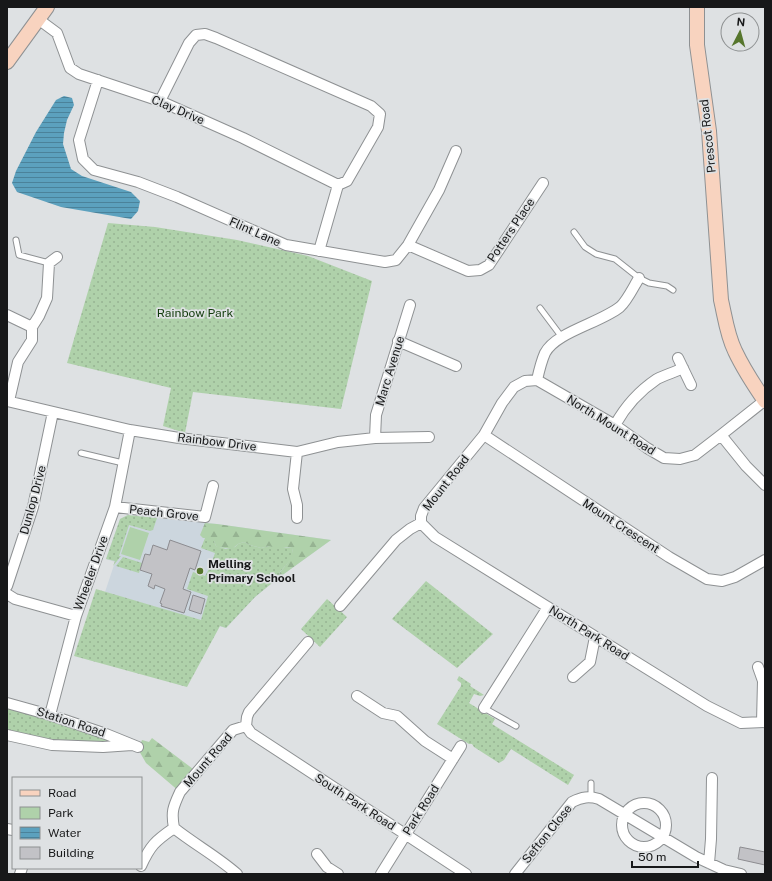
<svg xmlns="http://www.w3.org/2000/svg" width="772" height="881" font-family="'Public Sans',sans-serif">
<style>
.built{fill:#ccd6de}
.green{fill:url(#green-dots)}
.forest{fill:url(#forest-firs)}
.pitch{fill:#afd1aa}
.water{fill:url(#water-rules)}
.building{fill:#c2c2c6;stroke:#8c8c90}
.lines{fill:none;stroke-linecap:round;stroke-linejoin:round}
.lane-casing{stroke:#8e9193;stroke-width:7}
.street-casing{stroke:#8e9193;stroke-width:12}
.secondary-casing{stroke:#8e9193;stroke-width:16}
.lane{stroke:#fff;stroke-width:5}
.street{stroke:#fff;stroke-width:10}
.secondary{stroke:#f8d3bf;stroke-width:14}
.poi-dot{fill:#56762d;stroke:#dee1e3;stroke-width:1.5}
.labels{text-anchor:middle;stroke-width:3.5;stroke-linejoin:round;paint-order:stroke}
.street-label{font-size:12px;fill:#171819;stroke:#dee1e3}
.park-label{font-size:12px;fill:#123c0c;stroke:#dee1e3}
.poi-label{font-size:12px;font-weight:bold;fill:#171819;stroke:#dee1e3;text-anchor:start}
</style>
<defs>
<pattern id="green-dots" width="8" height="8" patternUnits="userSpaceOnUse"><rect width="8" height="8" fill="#afd1aa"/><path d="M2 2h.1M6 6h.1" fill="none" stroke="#96b392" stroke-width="1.8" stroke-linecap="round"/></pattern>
<pattern id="forest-firs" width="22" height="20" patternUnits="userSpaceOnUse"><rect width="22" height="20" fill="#afd1aa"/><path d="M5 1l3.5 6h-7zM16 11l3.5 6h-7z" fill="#96b392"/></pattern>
<pattern id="water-rules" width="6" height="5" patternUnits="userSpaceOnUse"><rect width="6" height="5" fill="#5ca1be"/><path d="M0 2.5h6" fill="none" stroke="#4b829a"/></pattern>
</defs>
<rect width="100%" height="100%" fill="#dee1e3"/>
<!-- built -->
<path class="built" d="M 128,515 L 217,524 L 331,540 L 277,579 L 255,597 L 226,628 L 105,592 L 115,562 L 106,559 L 119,522 L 120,519 Z"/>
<!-- green -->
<path class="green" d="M 108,223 L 155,227 L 237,240 L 308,256 L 372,281 L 341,409 L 193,392 L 185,433 L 163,426 L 171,388 L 67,363 Z
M 128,515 L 157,518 L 153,530 L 150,531 L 129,525 L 119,556 L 121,556 L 113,566 L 115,561 L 106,559 L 119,522 L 120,519 Z
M 205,538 L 209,538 L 211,541 L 214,541 L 216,546 L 226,549 L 235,547 L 238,544 L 244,542 L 250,545 L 261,548 L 269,546 L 292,548 L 292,558 L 280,572 L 277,579 L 255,597 L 226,628 L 220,626 L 187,687 L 74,656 L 96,589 L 201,620 L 208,596 L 187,589 L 193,572 L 205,576 L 210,567 L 215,553 L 201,548 Z
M 123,557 L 142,563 L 139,573 L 116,566 Z
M 426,581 L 493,634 L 457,668 L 392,619 Z
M 327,599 L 347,617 L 320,647 L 301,629 Z
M 459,676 L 471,684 L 470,686 L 484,695 L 480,696 L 474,694 L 469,703 L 495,719 L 492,724 L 574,775 L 568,785 L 511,749 L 504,760 L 499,763 L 474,747 L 472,744 L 469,744 L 437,724 L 461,686 L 461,683 L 457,680 Z
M 7,706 L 133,745 L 77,746 L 7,734 Z"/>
<!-- forest -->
<path class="forest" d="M 205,523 L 217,524 L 331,540 L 277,579 C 281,567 294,562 292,548 L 286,547 L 279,549 L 269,546 L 261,548 L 250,545 L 244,542 L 238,544 L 232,549 L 218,547 L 216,546 L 214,541 L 210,541 L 208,538 L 203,538 L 200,535 Z
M 152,738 L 197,772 L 180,792 L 146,763 L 138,749 L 142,740 L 149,742 Z"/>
<!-- pitch -->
<path class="pitch" d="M 130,527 L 149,533 L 140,560 L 121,554 Z"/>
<!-- water -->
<path class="water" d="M 64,96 L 72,98 L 74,105 L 67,120 L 64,133 L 63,144 L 71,169 L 82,176 L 131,192 L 140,201 L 138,211 L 131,219 L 61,207 L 17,192 L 12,183 L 16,171 L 36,132 L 56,100 Z"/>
<!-- building -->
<path class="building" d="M 170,540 L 201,551 L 195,570 L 190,568 L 183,589 L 191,592 L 184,613 L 161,606 L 162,604 L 160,603 L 165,589 L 155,585 L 154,589 L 148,586 L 152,574 L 140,570 L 145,554 L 150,555 L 153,545 L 167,550 Z
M 193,595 L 205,599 L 201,614 L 189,610 Z
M 740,847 L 765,852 L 765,865 L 738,859 Z"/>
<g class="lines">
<defs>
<path id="lane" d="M 574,232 L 585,247 L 596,254 L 615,259 L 639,278 L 649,283 L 667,286 L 673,290
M 16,240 L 19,255 L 49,263
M 540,308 L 561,336
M 81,453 L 123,463
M 484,708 L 516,726
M 591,796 L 591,783"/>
<path id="street" d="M 38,19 L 57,33 L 70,68 L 79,74 L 160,101 L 243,138 L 338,185
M 98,80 L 79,140 L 83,159 L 94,170 L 138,182 L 177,197 L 286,245 L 385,262 L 396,260 L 408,245 L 439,190 L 456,151
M 160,101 L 189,43 L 196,35 L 205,34 L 216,38 L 371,106 L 380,114 L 378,127 L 347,181 L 338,185
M 408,245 L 468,271 L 480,270 L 489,265 L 543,183
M 319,251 L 338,185
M 7,315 L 32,327
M 398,341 L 456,366
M 678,358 L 691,385
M 537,380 L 615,425 L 647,448 L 664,458 L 680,459 L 695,455 L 721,435 L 764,401
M 537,380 C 539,371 541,362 545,353 C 556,332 600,323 620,307 C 627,301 634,286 639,278
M 7,401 L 130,430 L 179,438 L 297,452 L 338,442 L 375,438 L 429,437
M 9,401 L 18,362 L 32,340 L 32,327 L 39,316 L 47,298 L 49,263 L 57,257
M 615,425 C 625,407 639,391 657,379 C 665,375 675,372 683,368
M 484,435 L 669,557 L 707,579 L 722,581 L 735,577 L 765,560
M 721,435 L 746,466 L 765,485
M 375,438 L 376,415 L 410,305
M 297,452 L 293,489 L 297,505 L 297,518
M 115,507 L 205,517 L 213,486
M 421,523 L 435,537 L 707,706 L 741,723 L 765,722
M 7,586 L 33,507 L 53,412
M 7,594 L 15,599 L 76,616
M 340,606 L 396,540 L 410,529 L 421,523 L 421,516 L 424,508 L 484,435 L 502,403 L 514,387 L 525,381 L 537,380
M 758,667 L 763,681 L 762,722
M 573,677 L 590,662 L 595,637
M 357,696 L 383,713 L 397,716 L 425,741 L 453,759
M 7,703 L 50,715 L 106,734 L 138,747
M 484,708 L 548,607
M 50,715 L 76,616 L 115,507 L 130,430
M 246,726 L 251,733 L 257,737 L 466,874
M 246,726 L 247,717 L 249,712 L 308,642
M 7,735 L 52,745 L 103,747 L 132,745
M622 825a22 22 0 1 1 44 0a22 22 0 1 1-44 0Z
M 7,829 L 13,830
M 317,854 L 327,867 L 338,874
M 709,863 L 711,839 L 712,778
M 141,866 C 150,846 155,841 174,828
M 20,874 L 22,868
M 237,874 C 218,857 194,844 174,828 C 171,812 173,807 180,792 L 233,730 L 246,726
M 381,874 L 461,746
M 515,874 L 572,802 C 582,797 589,796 599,799 L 696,857 L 724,870 L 741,874"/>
<path id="secondary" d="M 697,7 L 697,45 L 709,131 L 721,300 C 725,317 727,335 735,351 C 743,368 754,385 765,401
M 7,62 L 47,7"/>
</defs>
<!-- lane casing -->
<use href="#lane" class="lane-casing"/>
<!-- street casing -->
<use href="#street" class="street-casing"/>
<!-- secondary casing -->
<use href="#secondary" class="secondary-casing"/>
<!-- lane -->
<use href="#lane" class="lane"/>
<!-- street -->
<use href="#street" class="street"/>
<!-- secondary -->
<use href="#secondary" class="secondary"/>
</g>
<!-- markers -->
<circle class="poi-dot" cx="200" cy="571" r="4"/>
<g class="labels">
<!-- street labels -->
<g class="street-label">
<text transform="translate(178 110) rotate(23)" y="4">Clay Drive</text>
<text transform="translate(708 136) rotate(-96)" y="4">Prescot Road</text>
<text transform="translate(511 230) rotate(-56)" y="4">Potters Place</text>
<text transform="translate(255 232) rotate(24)" y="4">Flint Lane</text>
<text transform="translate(390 371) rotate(-73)" y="4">Marc Avenue</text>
<text transform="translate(611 425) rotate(32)" y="4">North Mount Road</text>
<text transform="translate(217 442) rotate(7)" y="4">Rainbow Drive</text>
<text transform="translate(446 483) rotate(-52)" y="4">Mount Road</text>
<text transform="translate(33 500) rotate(-75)" y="4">Dunlop Drive</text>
<text transform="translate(164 513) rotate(6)" y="4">Peach Grove</text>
<text transform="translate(621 526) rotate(33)" y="4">Mount Crescent</text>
<text transform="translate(91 573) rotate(-70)" y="4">Wheeler Drive</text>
<text transform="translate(589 633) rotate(32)" y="4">North Park Road</text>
<text transform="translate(71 722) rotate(18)" y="4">Station Road</text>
<text transform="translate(208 760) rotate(-49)" y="4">Mount Road</text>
<text transform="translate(355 802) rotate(33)" y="4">South Park Road</text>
<text transform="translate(421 810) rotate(-58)" y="4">Park Road</text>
<text transform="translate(547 834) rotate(-51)" y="4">Sefton Close</text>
</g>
<!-- park labels -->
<g class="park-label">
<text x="195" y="317">Rainbow Park</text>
</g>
<!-- poi labels -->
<g class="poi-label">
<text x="208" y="568">Melling<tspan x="208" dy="14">Primary School</tspan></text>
</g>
</g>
<!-- border -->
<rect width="772" height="881" fill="none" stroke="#171819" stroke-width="16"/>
<!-- legend -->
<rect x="12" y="777" width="130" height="92" fill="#dee1e3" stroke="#8e9192"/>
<rect x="20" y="790" width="20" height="6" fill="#f8d3bf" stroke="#8e9192"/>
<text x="48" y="797" font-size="12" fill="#171819">Road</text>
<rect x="20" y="807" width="20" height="12" fill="#afd1aa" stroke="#8e9192"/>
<text x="48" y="817" font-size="12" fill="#171819">Park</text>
<rect x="20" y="827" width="20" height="12" fill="url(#water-rules)" stroke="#8e9192"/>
<text x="48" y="837" font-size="12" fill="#171819">Water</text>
<rect x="20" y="847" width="20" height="12" fill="#c2c2c6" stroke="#8e9192"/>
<text x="48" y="857" font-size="12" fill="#171819">Building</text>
<!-- north arrow -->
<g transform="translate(740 32) rotate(6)"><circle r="19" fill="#dee1e3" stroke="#8e9192"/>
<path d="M0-3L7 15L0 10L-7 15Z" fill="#56762d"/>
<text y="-6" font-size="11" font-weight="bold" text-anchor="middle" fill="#171819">N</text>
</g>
<!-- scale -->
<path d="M632 861v6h66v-6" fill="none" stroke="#171819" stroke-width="2"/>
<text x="638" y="861" font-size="12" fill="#171819" stroke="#dee1e3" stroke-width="3" paint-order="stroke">50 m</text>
</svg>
